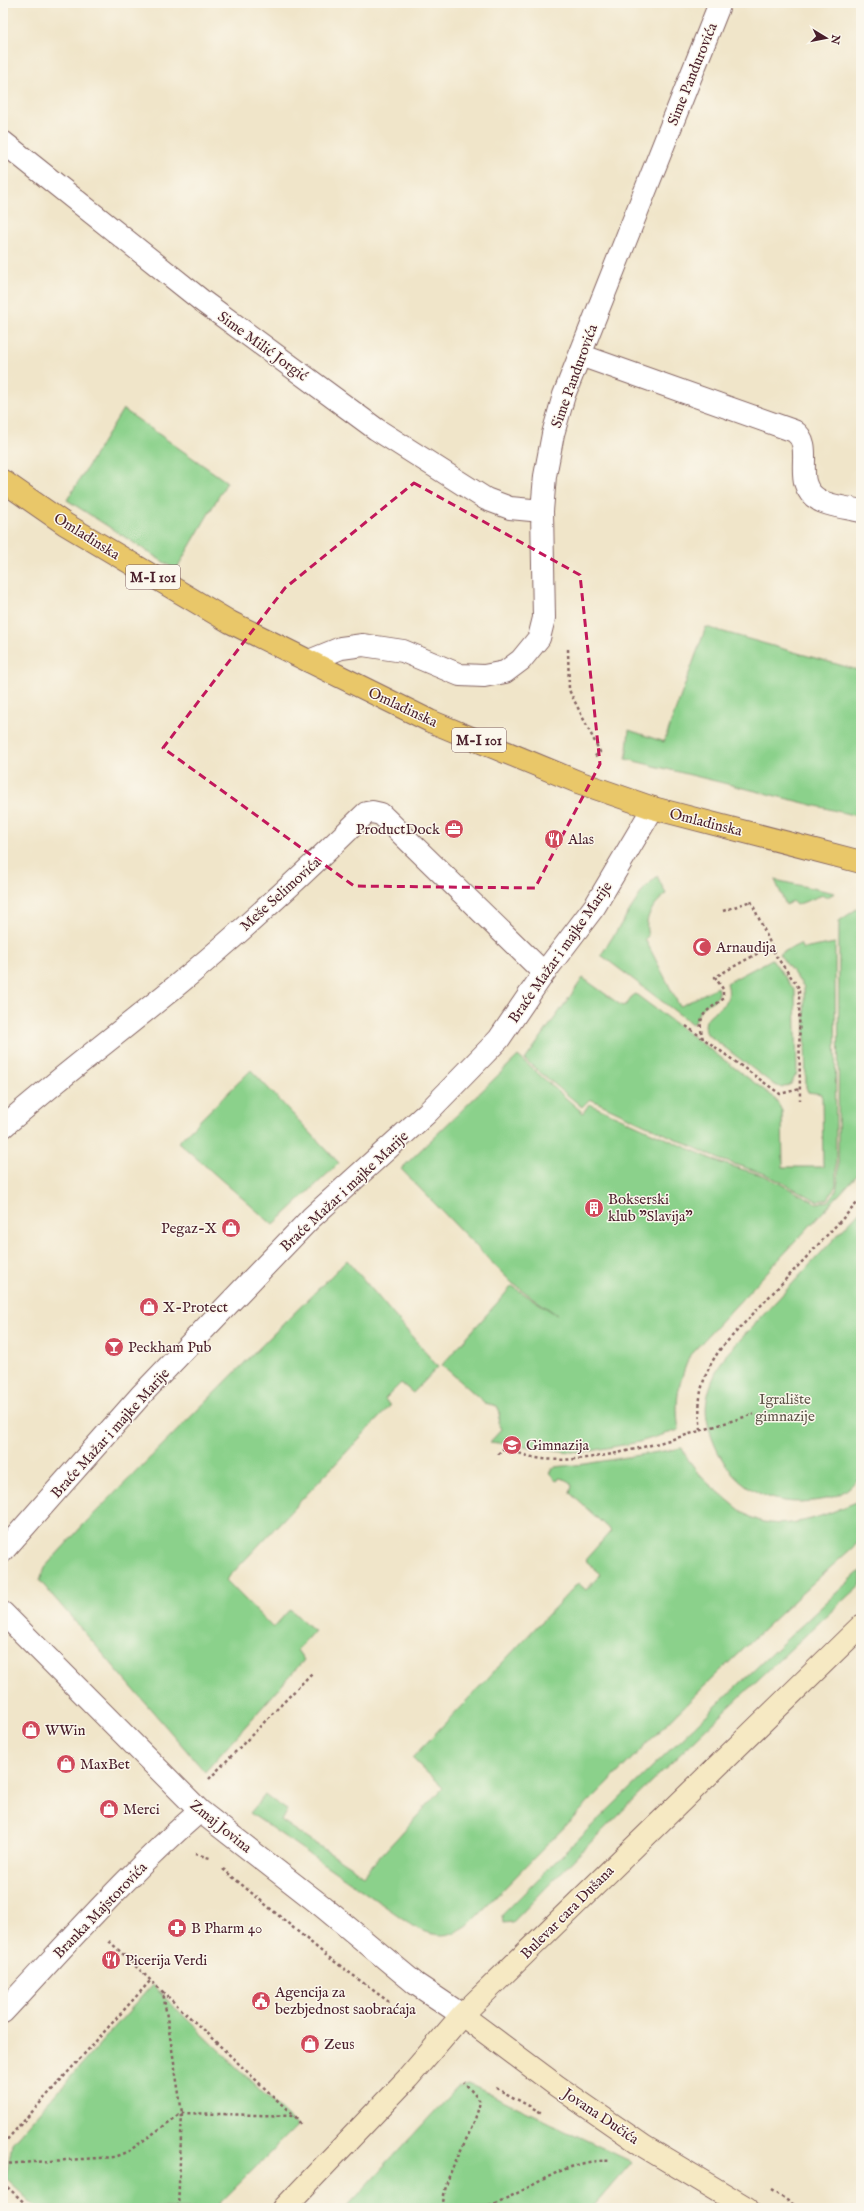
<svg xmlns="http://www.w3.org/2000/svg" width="864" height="2211" font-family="'IM FELL English',serif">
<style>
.green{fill:#8bd18b;stroke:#6a785b}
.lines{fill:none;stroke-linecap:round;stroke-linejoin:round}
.street-casing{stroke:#846462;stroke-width:24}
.secondary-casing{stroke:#846462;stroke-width:24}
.primary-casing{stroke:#846462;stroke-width:24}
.path{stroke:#846462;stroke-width:2.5;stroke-dasharray:3 3;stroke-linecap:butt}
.street{stroke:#fff;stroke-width:22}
.secondary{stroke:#f6e9c3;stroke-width:22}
.primary{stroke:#e9c769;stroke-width:22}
.marked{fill:none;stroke:#c2185b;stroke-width:3;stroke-dasharray:8 5;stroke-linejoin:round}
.labels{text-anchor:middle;stroke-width:3;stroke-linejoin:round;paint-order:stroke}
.shield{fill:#fbf7ec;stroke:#7f6065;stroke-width:1}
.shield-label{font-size:14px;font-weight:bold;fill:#4a1f2b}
.street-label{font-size:15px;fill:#4a1f2b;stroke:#fbf7ec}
.poi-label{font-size:15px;fill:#4a1f2b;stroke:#fbf7ec;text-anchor:start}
.park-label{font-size:15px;fill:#5e5448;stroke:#fbf7ec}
</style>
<rect width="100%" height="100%" fill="#fbf7ec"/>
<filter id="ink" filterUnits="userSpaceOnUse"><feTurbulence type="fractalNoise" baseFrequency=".025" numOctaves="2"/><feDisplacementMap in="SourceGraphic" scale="8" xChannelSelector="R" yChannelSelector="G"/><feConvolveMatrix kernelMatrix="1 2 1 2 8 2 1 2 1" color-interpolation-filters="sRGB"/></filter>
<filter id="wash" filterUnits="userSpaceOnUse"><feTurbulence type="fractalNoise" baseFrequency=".012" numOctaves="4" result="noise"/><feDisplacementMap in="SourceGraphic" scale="16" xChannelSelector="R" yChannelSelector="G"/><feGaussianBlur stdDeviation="0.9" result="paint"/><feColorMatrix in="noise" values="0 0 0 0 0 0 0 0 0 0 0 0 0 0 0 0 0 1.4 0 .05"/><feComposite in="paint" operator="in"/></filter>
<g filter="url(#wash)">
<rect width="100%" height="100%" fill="#f0e5c9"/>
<!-- green -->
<path class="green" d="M 123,409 L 227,482 L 176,570 L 67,500 Z
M 706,627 L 861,671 L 861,817 L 626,759 L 629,730 L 664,742 Z
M 657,876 L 666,894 C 653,905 643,918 648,936 L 645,939 L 679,1005 L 681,1006 L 717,987 L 719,994 C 716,1001 705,1004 700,1010 C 697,1015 697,1021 692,1024 L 601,955 L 643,890 Z
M 775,880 L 835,893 L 827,897 L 823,895 L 796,905 L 792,901 L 786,905 Z
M 861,906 L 861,1171 L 690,1355 C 679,1382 674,1400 679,1430 L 639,1442 L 580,1453 L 490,1442 L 502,1429 L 498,1422 L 500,1412 L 497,1406 L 485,1403 L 442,1365 L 512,1286 L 557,1315 L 512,1283 L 401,1169 L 518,1056 L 583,1113 L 589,1104 L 721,1163 L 765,1176 L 817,1203 L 829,1201 L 836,1191 L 838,1180 L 839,921 Z
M 835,943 L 836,1185 L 828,1199 L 818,1201 L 765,1174 L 721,1160 L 590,1099 L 582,1107 L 525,1060 L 583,978 L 622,1006 L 627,1004 L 634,994 L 637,995 L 775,1098 L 782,1111 L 783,1167 L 823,1167 L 822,1094 L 808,1092 L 806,1087 L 804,987 L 779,954 L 800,944 L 803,949 Z
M 772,959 L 795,991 L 797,1073 L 791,1084 L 782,1088 L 773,1084 L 707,1034 C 696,1007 737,1014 727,983 Z
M 251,1070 L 339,1163 L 273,1225 L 178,1142 Z
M 861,1210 L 861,1476 C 855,1482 848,1490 840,1494 C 828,1500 814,1501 801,1502 C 751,1503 716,1468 707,1419 C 703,1398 714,1374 725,1356 Z
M 347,1260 L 438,1367 L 413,1393 L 401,1383 L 385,1399 L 390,1406 L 226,1580 L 273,1628 L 290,1609 L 314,1631 L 297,1650 L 304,1660 L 205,1772 L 40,1581 L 45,1567 L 84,1524 Z
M 682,1448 C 691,1468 704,1481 721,1494 C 729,1501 738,1509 747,1515 C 781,1536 828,1514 861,1500 L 861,1540 C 723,1661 597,1795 468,1925 C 448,1938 439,1937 418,1929 L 250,1813 L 265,1795 L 287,1810 L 281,1821 L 363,1875 L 443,1788 L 412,1758 L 578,1583 L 586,1590 L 601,1574 L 585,1560 L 611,1531 L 570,1493 L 572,1486 L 569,1481 L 560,1478 L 556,1480 L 549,1473 L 554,1467 L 585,1464 Z
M 861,1570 L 861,1584 C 741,1694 625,1805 513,1922 L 503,1923 L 502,1915 C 619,1797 739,1683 861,1570 Z
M 152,1985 L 297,2126 L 215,2208 L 37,2208 L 6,2179 L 12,2143 Z
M 469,2084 L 632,2162 L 592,2208 L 346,2208 L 458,2086 Z"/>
</g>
<g filter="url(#ink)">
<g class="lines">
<defs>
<path id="street" d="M 3,142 L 201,300 L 376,429 L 486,499 L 510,508 L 542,511
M 580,355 L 794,431 C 817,446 789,483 819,500 C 828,506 849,508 861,511
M 309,661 L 341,648 L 363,645 L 403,651 L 460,675 L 484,676 L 505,672 L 521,660 L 539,638 L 544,618 L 542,511 L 545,476 L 553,434 L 564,395 L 720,3
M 3,1127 C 59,1078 119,1033 176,986 C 243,931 305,873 366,813 L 372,812 L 381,814 L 544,973
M 3,1551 L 142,1394 L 311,1218 L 427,1113 L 499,1039 L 544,973 L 595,906 L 653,808
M 3,1613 L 200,1811 L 322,1906 L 416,1984 L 462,2015
M 3,2012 C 67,1944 129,1872 200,1811"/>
<path id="secondary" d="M 462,2015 L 557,2086 L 645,2147 L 747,2208
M 284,2208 L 408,2078 L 462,2015 L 861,1626"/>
<path id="primary" d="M 3,481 L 65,524 L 230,622 L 430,721 L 578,782 L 653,808 L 861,862"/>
</defs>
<!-- street casing -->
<use href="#street" class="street-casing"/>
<!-- secondary casing -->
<use href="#secondary" class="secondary-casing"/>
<!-- primary casing -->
<use href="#primary" class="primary-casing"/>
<!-- path -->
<path class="path" d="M 568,649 L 569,690 L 600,752 L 594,757
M 723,911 L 751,901 L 776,956 L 799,988 L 800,1100
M 686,1026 L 780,1094 L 800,1089
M 703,1039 C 696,1014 706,1012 723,999 L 723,989 L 715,977 L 771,946
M 701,1430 C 696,1397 702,1375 721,1348 L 861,1199
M 498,1454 L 503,1449 L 508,1449 C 519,1453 531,1458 543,1459 C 605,1465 694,1432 754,1414
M 209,1779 L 312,1673
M 195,1854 L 210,1858
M 223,1869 L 327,1956 L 389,2002
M 109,1941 L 163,1992 L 182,2113 L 178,2208
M 163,1992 L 294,2116
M 496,2088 L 542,2113
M 3,2144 L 151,1980
M 3,2164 L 114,2157 L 129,2151 L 182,2113 L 295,2116 L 302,2126
M 3,2183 L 30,2208
M 771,2190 L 799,2208
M 443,2208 C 443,2169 473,2139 480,2101 L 464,2082
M 477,2208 C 524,2199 561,2157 611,2161"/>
<!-- street -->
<use href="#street" class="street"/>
<!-- secondary -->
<use href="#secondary" class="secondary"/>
<!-- primary -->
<use href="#primary" class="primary"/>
</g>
</g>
<!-- marked area -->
<path class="marked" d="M 414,483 L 580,575 L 600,764 L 535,888 L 354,886 L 163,748 L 285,588 Z"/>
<!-- icons -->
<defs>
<symbol id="office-disc" viewBox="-11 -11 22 22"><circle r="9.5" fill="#d1495b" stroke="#fbf7ec"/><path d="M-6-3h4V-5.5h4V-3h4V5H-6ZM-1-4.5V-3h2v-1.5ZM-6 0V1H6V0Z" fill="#fff"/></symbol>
<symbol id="restaurant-disc" viewBox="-11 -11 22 22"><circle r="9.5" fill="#d1495b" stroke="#fbf7ec"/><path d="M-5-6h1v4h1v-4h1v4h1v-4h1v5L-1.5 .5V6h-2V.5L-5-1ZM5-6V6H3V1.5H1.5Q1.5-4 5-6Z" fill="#fff"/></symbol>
<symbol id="mosque-disc" viewBox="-11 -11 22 22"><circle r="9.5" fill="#d1495b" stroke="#fbf7ec"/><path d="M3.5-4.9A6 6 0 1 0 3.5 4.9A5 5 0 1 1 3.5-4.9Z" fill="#fff"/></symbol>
<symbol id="building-disc" viewBox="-11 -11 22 22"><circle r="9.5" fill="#d1495b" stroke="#fbf7ec"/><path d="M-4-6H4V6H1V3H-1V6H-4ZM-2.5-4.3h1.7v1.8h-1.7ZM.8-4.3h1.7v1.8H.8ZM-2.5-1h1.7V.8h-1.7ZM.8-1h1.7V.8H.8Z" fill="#fff"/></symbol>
<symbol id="shop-disc" viewBox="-11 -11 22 22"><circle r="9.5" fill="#d1495b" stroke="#fbf7ec"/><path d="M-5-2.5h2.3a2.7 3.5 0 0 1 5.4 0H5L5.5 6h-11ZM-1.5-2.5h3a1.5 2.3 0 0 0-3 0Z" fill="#fff"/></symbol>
<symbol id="bar-disc" viewBox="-11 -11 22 22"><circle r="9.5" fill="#d1495b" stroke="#fbf7ec"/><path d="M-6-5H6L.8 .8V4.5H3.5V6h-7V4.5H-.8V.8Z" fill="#fff"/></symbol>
<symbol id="school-disc" viewBox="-11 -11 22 22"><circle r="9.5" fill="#d1495b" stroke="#fbf7ec"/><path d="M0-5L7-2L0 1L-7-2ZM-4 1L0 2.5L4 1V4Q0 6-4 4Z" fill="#fff"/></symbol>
<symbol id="pharmacy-disc" viewBox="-11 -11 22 22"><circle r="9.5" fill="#d1495b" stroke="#fbf7ec"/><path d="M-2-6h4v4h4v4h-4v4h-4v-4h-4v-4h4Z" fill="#fff"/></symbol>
<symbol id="civic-disc" viewBox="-11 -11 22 22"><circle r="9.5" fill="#d1495b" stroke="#fbf7ec"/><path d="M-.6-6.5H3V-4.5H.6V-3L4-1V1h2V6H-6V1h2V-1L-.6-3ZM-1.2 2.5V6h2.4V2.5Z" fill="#fff"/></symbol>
</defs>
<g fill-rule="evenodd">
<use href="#office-disc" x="443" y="818" width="22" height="22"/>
<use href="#restaurant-disc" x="543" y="828" width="22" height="22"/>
<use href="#mosque-disc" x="691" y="936" width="22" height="22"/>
<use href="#building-disc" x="583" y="1197" width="22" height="22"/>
<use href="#shop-disc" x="220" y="1217" width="22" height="22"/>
<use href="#shop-disc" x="138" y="1296" width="22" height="22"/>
<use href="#bar-disc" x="103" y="1336" width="22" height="22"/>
<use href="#school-disc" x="501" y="1434" width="22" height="22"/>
<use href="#shop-disc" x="20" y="1719" width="22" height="22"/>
<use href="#shop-disc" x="55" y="1753" width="22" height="22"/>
<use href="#shop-disc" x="98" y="1798" width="22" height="22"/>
<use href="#pharmacy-disc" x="166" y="1917" width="22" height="22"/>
<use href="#restaurant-disc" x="100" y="1949" width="22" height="22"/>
<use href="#civic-disc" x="250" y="1990" width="22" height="22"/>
<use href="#shop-disc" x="299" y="2033" width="22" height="22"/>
</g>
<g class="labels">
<!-- shield labels -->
<g class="shield">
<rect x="126" y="565" width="54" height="24" rx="3"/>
<rect x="452" y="728" width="54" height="24" rx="3"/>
</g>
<g class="shield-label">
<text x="153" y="582">M-I 101</text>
<text x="479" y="745">M-I 101</text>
</g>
<!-- street labels -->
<g class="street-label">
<text transform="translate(692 74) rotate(-68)" y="5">Sime Pandurovića</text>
<text transform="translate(263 346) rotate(36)" y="5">Sime Milić Jorgić</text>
<text transform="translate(574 376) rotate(-70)" y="5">Sime Pandurovića</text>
<text transform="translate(87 536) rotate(32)" y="5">Omladinska</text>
<text transform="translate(403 707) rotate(25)" y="5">Omladinska</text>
<text transform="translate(706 822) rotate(14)" y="5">Omladinska</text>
<text transform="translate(280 894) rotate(-42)" y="5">Meše Selimovića</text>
<text transform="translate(560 952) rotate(-55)" y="5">Braće Mažar i majke Marije</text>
<text transform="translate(344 1191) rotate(-43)" y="5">Braće Mažar i majke Marije</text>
<text transform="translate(110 1433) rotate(-48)" y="5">Braće Mažar i majke Marije</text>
<text transform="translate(221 1826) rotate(39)" y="5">Zmaj Jovina</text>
<text transform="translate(100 1910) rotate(-46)" y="5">Branka Majstorovića</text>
<text transform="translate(567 1912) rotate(-45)" y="5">Bulevar cara Dušana</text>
<text transform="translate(601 2116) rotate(34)" y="5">Jovana Dučića</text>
</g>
<!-- poi labels -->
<g class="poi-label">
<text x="440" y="834" text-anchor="end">ProductDock</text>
<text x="568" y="844">Alas</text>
<text x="716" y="952">Arnaudija</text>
<text x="608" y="1204">Bokserski<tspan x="608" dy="17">klub "Slavija"</tspan></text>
<text x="217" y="1233" text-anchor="end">Pegaz-X</text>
<text x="163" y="1312">X-Protect</text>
<text x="128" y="1352">Peckham Pub</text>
<text x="526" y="1450">Gimnazija</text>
<text x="45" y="1735">WWin</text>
<text x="80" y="1769">MaxBet</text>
<text x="123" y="1814">Merci</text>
<text x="191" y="1933">B Pharm 40</text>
<text x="125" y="1965">Picerija Verdi</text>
<text x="275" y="1997">Agencija za<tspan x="275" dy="17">bezbjednost saobraćaja</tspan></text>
<text x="324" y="2049">Zeus</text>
</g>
<!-- park labels -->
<g class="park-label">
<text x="785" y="1404">Igralište<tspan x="785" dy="17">gimnazije</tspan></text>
</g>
</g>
<!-- margin -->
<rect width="864" height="2211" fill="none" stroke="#fbf7ec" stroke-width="16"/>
<!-- north arrow -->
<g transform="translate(826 38) rotate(100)" stroke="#fbf7ec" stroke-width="3" paint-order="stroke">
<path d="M0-3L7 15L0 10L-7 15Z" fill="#4a1f2b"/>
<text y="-6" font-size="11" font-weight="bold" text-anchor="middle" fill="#4a1f2b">N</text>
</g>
</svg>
